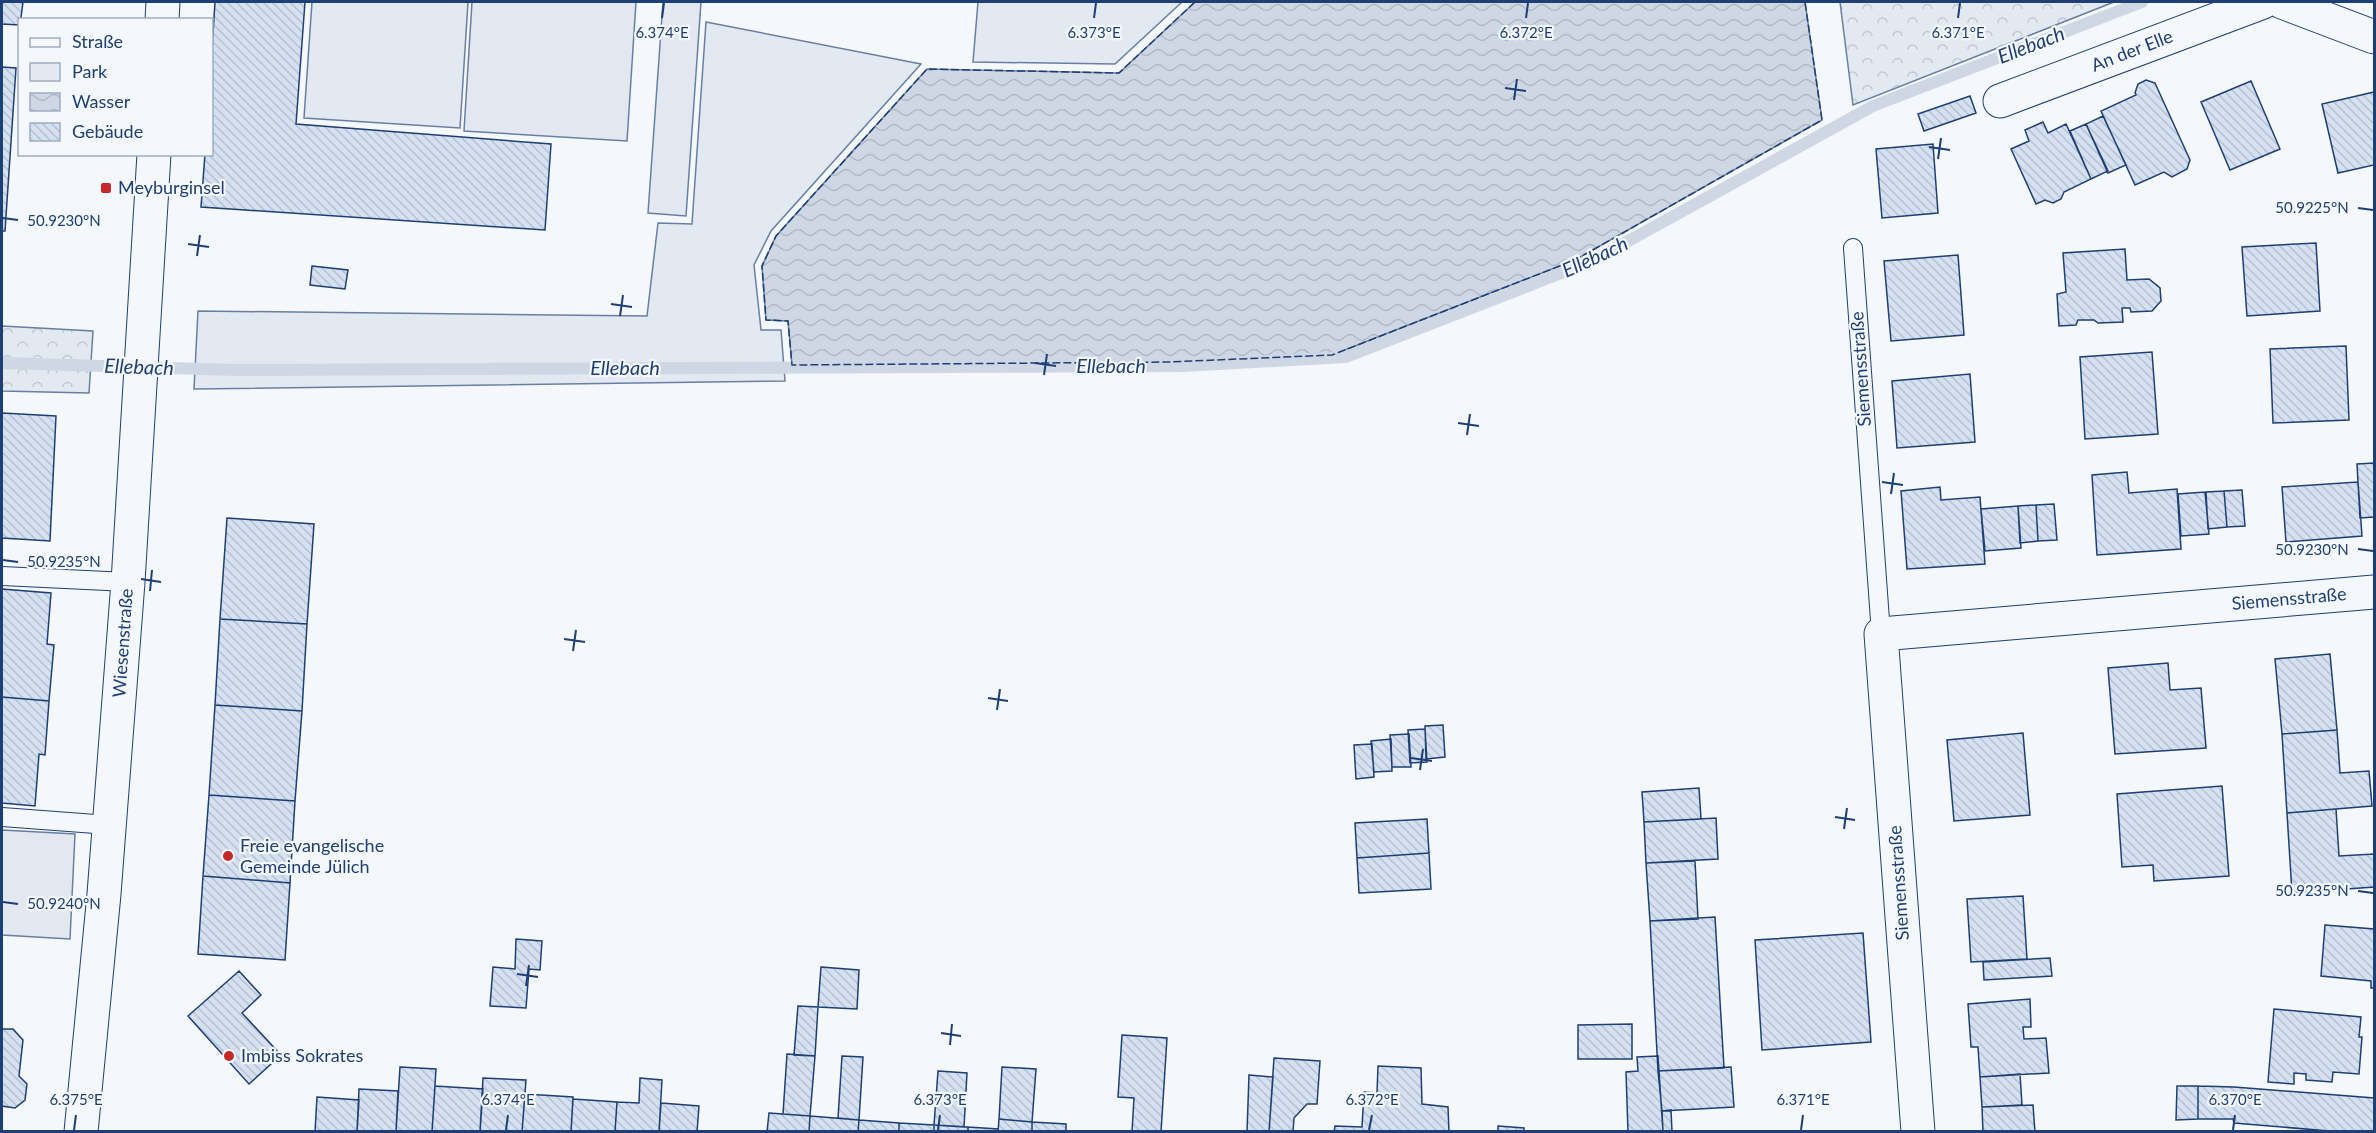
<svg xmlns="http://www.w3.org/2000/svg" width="2376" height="1133" font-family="Lato,sans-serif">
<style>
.green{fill:#e3e9f0;stroke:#687fa3;stroke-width:1.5}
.forest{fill:url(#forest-crowns);stroke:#687fa3;stroke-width:1.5}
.parking{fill:#e3e8f0;stroke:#687fa3;stroke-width:1.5}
.water{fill:url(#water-waves);stroke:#687fa3;stroke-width:1.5}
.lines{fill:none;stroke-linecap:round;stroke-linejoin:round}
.stream{stroke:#cfd7e4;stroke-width:12}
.building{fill:url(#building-back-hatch);stroke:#1d3f73;stroke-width:1.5}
.lane-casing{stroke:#1d3f73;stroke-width:20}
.street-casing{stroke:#1d3f73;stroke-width:35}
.secondary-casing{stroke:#1d3f73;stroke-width:35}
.lane{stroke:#f4f7fb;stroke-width:18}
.street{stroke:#f4f7fb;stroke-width:33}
.secondary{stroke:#f4f7fb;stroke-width:33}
.fence{stroke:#1d3f73;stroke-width:1.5;stroke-dasharray:8 3;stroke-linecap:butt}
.ticks{fill:none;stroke:#1d3f73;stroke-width:2}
.poi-dot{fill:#c62828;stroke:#f4f7fb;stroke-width:2}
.labels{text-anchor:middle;stroke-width:4.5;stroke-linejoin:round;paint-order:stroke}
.street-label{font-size:18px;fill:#1d3f73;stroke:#f4f7fb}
.poi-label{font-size:18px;fill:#1d3f73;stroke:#f4f7fb;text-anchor:start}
.water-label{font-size:20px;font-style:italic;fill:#1d3f73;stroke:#f4f7fb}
.ticks-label{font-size:15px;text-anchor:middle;fill:#1d3f73;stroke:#f4f7fb;stroke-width:4.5;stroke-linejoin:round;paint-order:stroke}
</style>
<defs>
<pattern id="forest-crowns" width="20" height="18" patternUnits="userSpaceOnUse" patternTransform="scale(1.5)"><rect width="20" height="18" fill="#e3e9f0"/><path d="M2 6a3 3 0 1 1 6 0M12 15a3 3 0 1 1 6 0" fill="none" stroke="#c2c9d1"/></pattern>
<pattern id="water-waves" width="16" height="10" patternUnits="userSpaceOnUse" patternTransform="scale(1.5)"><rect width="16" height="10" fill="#cfd7e4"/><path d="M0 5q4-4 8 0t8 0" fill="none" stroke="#b1bac7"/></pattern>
<pattern id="building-back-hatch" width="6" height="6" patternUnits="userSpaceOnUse" patternTransform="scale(1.5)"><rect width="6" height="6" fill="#d5e0f0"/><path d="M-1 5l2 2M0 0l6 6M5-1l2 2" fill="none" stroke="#b6c1d1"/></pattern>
</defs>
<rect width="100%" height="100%" fill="#f4f7fb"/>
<!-- green -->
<path class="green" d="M 312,2 L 468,2 L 460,128 L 304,118 Z
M 978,2 L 1182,2 L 1115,64 L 973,62 Z
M 706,22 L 921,64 L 771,231 L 754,265 L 761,330 L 781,330 L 785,381 L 194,389 L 198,311 L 647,316 L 658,223 L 692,224 Z"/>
<!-- forest -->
<path class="forest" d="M 1840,2 L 2114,2 L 1853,105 Z
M 2,326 L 93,331 L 89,393 L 2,391 Z"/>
<!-- parking -->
<path class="parking" d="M 472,2 L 636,2 L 627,141 L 464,131 Z
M 663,2 L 701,2 L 686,216 L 648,213 Z
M 2,830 L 75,834 L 70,939 L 2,935 Z"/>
<!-- water -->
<path class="water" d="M 1195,2 L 1805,2 L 1822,120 L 1575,260 L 1332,355 L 1169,362 L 792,365 L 788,321 L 766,320 L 762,266 L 776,236 L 927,69 L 1119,73 Z"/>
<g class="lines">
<!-- stream -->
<path class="stream" d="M 2,363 L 236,370 L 1182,366 L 1346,357 L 1592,261 L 1873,106 L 2142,2"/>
</g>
<!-- building -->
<path class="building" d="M 2,2 L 23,2 L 20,25 L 2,24 Z
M 215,2 L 305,2 L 296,124 L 551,144 L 545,230 L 201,207 L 205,154 L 212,154 L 212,49 Z
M 2,67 L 16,68 L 5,231 L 2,231 Z
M 2146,80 L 2155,83 L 2190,160 L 2187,169 L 2172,177 L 2164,172 L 2135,185 L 2101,111 L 2136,95 L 2135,93 L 2138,84 Z
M 2251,81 L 2280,149 L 2230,170 L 2201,102 Z
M 2374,92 L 2374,165 L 2338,173 L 2322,104 Z
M 1970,96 L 1976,113 L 1924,131 L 1918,114 Z
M 2103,116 L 2126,165 L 2108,173 L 2086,124 Z
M 2043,122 L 2048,133 L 2066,124 L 2091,179 L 2064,192 L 2061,199 L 2053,203 L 2045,200 L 2036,204 L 2011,149 L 2029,141 L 2025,130 Z
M 2086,124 L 2108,171 L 2091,179 L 2070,131 Z
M 1933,144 L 1938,213 L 1882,218 L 1876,149 Z
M 2316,243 L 2320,311 L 2247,316 L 2242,247 Z
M 2125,249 L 2127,280 L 2149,279 L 2160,288 L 2161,301 L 2152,311 L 2131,312 L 2130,308 L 2122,308 L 2123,322 L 2098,323 L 2094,320 L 2078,320 L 2076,325 L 2059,326 L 2057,294 L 2066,292 L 2063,253 Z
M 1958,255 L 1964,335 L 1891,341 L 1884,261 Z
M 312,266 L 348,270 L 345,289 L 310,285 Z
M 2346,346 L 2349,420 L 2273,423 L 2270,349 Z
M 2152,352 L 2158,434 L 2085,439 L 2080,357 Z
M 1970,374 L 1975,442 L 1897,448 L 1892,381 Z
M 2,413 L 56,416 L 50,541 L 2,538 Z
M 2374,463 L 2374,517 L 2360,518 L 2357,464 Z
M 2127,472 L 2129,493 L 2177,489 L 2181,549 L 2097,555 L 2092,475 Z
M 2358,482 L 2362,536 L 2286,542 L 2282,487 Z
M 1940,487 L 1941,500 L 1980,497 L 1985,564 L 1907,569 L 1901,491 Z
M 2242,490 L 2245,526 L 2227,527 L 2224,491 Z
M 2224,491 L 2227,527 L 2208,529 L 2206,492 Z
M 2205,492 L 2209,534 L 2181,536 L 2178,494 Z
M 2054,504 L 2057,540 L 2038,541 L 2036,505 Z
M 2036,505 L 2038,541 L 2020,543 L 2018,506 Z
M 2018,506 L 2021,548 L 1985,551 L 1981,509 Z
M 227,518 L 314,524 L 307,624 L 220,619 Z
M 2,589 L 51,593 L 47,644 L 54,645 L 49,701 L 2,697 Z
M 220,619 L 307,624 L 302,711 L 215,705 Z
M 2330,654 L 2337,730 L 2282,734 L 2275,659 Z
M 2168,663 L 2170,690 L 2201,688 L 2206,748 L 2115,754 L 2108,668 Z
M 2,697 L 49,701 L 45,755 L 39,754 L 35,806 L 2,803 Z
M 215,705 L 302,711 L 295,801 L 209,795 Z
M 1443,725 L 1445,757 L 1426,759 L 1425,726 Z
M 1425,729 L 1427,762 L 1410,763 L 1408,730 Z
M 2337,730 L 2340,773 L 2369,771 L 2372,806 L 2287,813 L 2282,734 Z
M 2023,733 L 2030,815 L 1954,821 L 1947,740 Z
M 1409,734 L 1411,767 L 1392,767 L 1390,735 Z
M 1391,739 L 1392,771 L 1374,772 L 1371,741 Z
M 1372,744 L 1374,777 L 1356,779 L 1354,745 Z
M 2222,786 L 2229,876 L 2154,881 L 2153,865 L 2122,867 L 2117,794 Z
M 1699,788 L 1701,819 L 1644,822 L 1642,792 Z
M 209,795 L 295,801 L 290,883 L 203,876 Z
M 2336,809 L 2339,856 L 2374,854 L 2374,887 L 2292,893 L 2287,813 Z
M 1716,818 L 1718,859 L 1646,863 L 1644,822 Z
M 1427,819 L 1429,853 L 1357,858 L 1355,823 Z
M 1429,853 L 1431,889 L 1359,893 L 1357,858 Z
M 1695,861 L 1698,919 L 1650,921 L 1646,863 Z
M 203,876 L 290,883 L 285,960 L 198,954 Z
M 2023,896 L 2027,959 L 1971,962 L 1967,899 Z
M 1715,917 L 1724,1068 L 1658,1071 L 1650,921 Z
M 2325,925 L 2374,929 L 2374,988 L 2371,988 L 2371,981 L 2321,976 Z
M 1863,933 L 1871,1042 L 1762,1050 L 1755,940 Z
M 516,939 L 542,941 L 540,970 L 529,969 L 526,1008 L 490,1006 L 493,967 L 515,969 Z
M 2050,958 L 2052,976 L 1984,980 L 1983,962 Z
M 821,967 L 859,970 L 857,1009 L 818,1007 Z
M 239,971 L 261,995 L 242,1013 L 281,1055 L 249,1084 L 188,1016 Z
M 2030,999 L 2031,1027 L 2023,1027 L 2024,1039 L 2046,1038 L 2049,1073 L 1980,1077 L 1978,1047 L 1971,1047 L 1968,1004 Z
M 798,1006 L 818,1007 L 815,1056 L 794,1055 Z
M 2274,1009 L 2361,1017 L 2359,1037 L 2362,1037 L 2359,1074 L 2333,1072 L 2332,1082 L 2306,1080 L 2306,1074 L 2294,1073 L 2294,1084 L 2268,1082 Z
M 1632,1024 L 1632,1059 L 1578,1059 L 1578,1025 Z
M 2,1029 L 13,1029 L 23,1040 L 19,1076 L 27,1084 L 25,1100 L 15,1108 L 2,1106 Z
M 1122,1035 L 1167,1038 L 1161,1132 L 1132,1132 L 1134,1098 L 1118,1097 Z
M 787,1054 L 815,1056 L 810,1116 L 783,1114 Z
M 842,1056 L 863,1057 L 859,1120 L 838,1118 Z
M 1658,1056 L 1663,1132 L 1628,1132 L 1626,1072 L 1638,1071 L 1637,1057 Z
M 1274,1058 L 1320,1061 L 1317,1104 L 1307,1104 L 1294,1118 L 1293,1132 L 1269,1132 Z
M 1378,1066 L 1421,1068 L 1422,1104 L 1448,1107 L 1449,1132 L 1334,1132 L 1335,1126 L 1362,1127 L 1364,1092 L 1377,1093 Z
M 400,1067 L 436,1069 L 432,1132 L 396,1132 Z
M 1002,1067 L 1036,1069 L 1032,1122 L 999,1119 Z
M 1731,1067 L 1734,1107 L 1662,1111 L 1658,1071 Z
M 938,1071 L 967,1073 L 964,1127 L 934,1125 Z
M 2020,1074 L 2022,1105 L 1982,1107 L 1980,1077 Z
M 1249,1075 L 1273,1077 L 1269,1132 L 1247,1132 Z
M 483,1078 L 526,1080 L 522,1132 L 480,1132 Z
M 640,1078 L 662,1080 L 659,1132 L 615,1132 L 617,1102 L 639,1103 Z
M 435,1086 L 483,1089 L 480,1132 L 432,1132 Z
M 2177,1086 L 2198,1086 L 2198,1119 L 2176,1120 Z
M 2198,1086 L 2234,1087 L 2374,1098 L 2374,1132 L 2341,1132 L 2234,1123 L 2233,1119 L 2198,1119 Z
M 359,1089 L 398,1091 L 396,1132 L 357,1132 Z
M 525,1094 L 573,1097 L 571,1132 L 522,1132 Z
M 317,1097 L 359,1100 L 357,1132 L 315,1132 Z
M 573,1099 L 617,1102 L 615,1132 L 571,1132 Z
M 661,1103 L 699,1106 L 697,1132 L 659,1132 Z
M 2033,1105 L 2035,1132 L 1983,1132 L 1982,1107 Z
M 1671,1110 L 1672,1132 L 1663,1132 L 1662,1111 Z
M 769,1113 L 810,1116 L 809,1132 L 767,1132 Z
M 810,1116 L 859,1120 L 858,1132 L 809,1132 Z
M 999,1119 L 1032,1122 L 1032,1132 L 998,1132 Z
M 859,1120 L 899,1123 L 899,1132 L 858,1132 Z
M 1032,1122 L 1066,1124 L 1066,1132 L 1032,1132 Z
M 899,1123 L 934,1125 L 934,1132 L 899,1132 Z
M 934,1125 L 968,1127 L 968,1132 L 934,1132 Z
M 1498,1126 L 1524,1128 L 1524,1132 L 1498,1132 Z
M 968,1127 L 998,1129 L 998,1132 L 968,1132 Z"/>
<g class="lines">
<defs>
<path id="lane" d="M 1853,248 L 1881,634
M 2,576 L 128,582
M 2,817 L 109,825"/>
<path id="street" d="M 2282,2 L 2374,37
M 2000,101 L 2263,2
M 1918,1132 L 1881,634 L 2374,592"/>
<path id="secondary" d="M 162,20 L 163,2
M 81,1132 L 104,894 L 128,582 L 154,154"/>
</defs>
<!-- lane casing -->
<use href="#lane" class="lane-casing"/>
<!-- street casing -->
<use href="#street" class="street-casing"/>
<!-- secondary casing -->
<use href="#secondary" class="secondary-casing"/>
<!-- lane -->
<use href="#lane" class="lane"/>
<!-- street -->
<use href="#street" class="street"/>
<!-- secondary -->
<use href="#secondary" class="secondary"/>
<!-- fence -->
<path class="fence" d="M 1195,2 L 1119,73 L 927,69 L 776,236 L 762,266 L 766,320 L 788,321 L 792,365 L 1169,362 L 1332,355 L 1575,260 L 1822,120 L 1805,2"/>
</g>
<!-- ticks -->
<path class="ticks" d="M 662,18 L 664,3M 1094,18 L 1096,3M 1526,18 L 1528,3M 1958,18 L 1960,3M 1505,88 L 1526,91M 1514,100 L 1517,79M 1929,147 L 1950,150M 1938,159 L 1941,138M 2358,208 L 2373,210M 3,218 L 18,220M 188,244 L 209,247M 197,256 L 200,235M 611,304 L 632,307M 620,316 L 623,295M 1035,363 L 1056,366M 1044,375 L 1047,354M 1458,423 L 1479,426M 1467,435 L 1470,414M 1882,482 L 1903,485M 1891,494 L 1894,473M 2358,549 L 2373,551M 3,560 L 18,562M 141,579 L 161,582M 150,591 L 152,570M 564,639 L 585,642M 573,651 L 576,630M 988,698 L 1008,701M 997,710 L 1000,689M 1411,758 L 1432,761M 1420,770 L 1423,749M 1835,817 L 1855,820M 1844,829 L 1847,808M 2358,891 L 2373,893M 3,902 L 18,904M 517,974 L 538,977M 526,986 L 529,965M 941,1033 L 961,1036M 950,1045 L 952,1024M 74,1130 L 76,1115M 506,1130 L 508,1115M 938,1130 L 940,1115M 1369,1130 L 1372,1115M 1801,1130 L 1803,1115M 2233,1130 L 2235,1115"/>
<!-- markers -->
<g class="poi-dot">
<rect x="100" y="182" width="12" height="12" rx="3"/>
<circle cx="228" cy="856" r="6"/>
<circle cx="229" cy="1056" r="6"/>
</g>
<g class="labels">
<!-- street labels -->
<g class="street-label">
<text transform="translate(2132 51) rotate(-21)" y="6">An der Elle</text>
<text transform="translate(1861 369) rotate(-94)" y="6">Siemensstraße</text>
<text transform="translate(2289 599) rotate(-5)" y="6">Siemensstraße</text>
<text transform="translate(123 643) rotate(-86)" y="6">Wiesenstraße</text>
<text transform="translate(1899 883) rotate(-94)" y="6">Siemensstraße</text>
</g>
<!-- poi labels -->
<g class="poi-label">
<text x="118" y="194">Meyburginsel</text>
<text x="240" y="852">Freie evangelische<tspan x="240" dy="21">Gemeinde Jülich</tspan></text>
<text x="241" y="1062">Imbiss Sokrates</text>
</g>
<!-- water labels -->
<g class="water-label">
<text transform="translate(2031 45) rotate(-21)" y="7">Ellebach</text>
<text transform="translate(1595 257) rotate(-25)" y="7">Ellebach</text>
<text x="1111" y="373">Ellebach</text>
<text transform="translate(139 367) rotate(2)" y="7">Ellebach</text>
<text x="625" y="375">Ellebach</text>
</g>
</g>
<g class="ticks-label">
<text x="662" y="38">6.374°E</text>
<text x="1094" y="38">6.373°E</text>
<text x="1526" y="38">6.372°E</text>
<text x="1958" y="38">6.371°E</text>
<text x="2312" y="213">50.9225°N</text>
<text x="64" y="226">50.9230°N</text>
<text x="2312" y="555">50.9230°N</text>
<text x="64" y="567">50.9235°N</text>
<text x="2312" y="896">50.9235°N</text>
<text x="64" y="909">50.9240°N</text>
<text x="76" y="1105">6.375°E</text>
<text x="508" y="1105">6.374°E</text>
<text x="940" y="1105">6.373°E</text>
<text x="1372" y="1105">6.372°E</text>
<text x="1803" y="1105">6.371°E</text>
<text x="2235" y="1105">6.370°E</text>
</g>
<!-- border -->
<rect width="2376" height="1133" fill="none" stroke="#1d3f73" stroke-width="6"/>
<!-- legend -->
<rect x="18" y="18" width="195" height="138" fill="#f4f7fb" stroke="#9eadc5" stroke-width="1.5"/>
<rect x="30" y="38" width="30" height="9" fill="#f4f7fb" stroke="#9eadc5" stroke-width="1.5"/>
<text x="72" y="48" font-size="18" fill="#1d3f73">Straße</text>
<rect x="30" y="63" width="30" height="18" fill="#e3e9f0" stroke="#9eadc5" stroke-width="1.5"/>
<text x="72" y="78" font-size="18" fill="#1d3f73">Park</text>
<rect x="30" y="93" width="30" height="18" fill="url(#water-waves)" stroke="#9eadc5" stroke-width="1.5"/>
<text x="72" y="108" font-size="18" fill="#1d3f73">Wasser</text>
<rect x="30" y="123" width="30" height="18" fill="url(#building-back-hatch)" stroke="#9eadc5" stroke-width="1.5"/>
<text x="72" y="138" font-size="18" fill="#1d3f73">Gebäude</text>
</svg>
